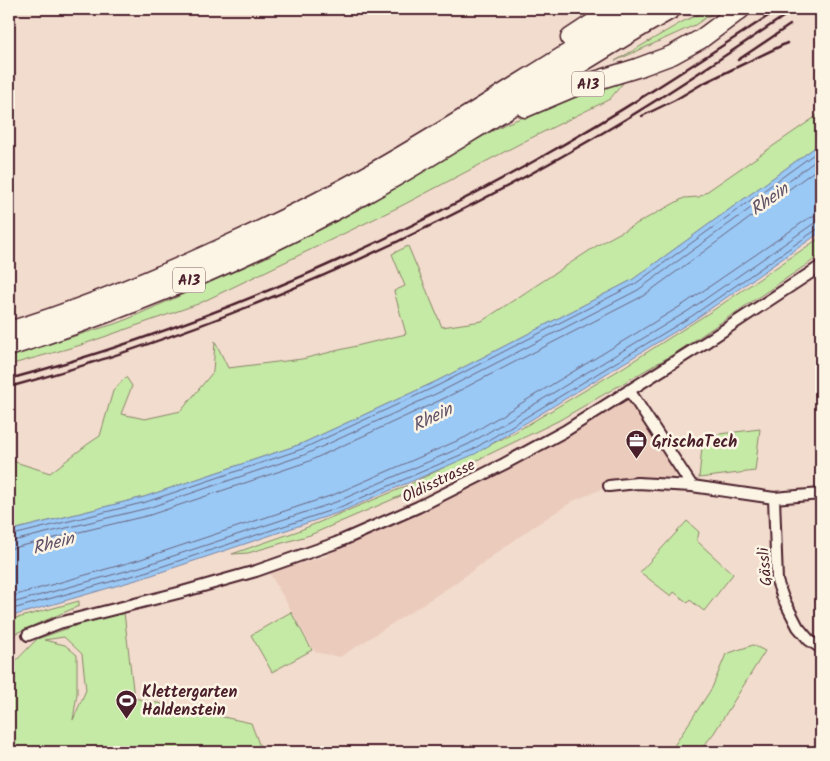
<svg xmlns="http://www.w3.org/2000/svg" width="830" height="761" font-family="Kalam,sans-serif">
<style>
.built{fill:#ebcbbc}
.green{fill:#c5eaa5;stroke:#888468;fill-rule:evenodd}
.water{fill:#9ac9f6;stroke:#7a85a5}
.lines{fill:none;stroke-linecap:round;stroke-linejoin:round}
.shore{stroke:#6a637c;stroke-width:1}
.street-casing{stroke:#4a1f2b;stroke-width:14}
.highway-casing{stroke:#4a1f2b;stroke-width:21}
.street{stroke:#fcf5e5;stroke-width:10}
.highway{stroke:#fcf5e5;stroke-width:18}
.rail{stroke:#4a1f2b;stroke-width:2.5}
.labels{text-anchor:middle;stroke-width:5;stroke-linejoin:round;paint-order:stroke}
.shield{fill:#fcf5e5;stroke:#7f5f63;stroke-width:1}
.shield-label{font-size:15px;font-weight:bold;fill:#4a1f2b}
.poi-label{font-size:16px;font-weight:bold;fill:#4a1f2b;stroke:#fcf5e5;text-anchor:start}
.street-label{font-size:16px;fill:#4a1f2b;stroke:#fcf5e5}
.water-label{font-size:18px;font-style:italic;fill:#625268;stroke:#fcf5e5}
</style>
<rect width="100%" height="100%" fill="#f2dccd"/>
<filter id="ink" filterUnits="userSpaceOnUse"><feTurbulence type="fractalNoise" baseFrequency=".02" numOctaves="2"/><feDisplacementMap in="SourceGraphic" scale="10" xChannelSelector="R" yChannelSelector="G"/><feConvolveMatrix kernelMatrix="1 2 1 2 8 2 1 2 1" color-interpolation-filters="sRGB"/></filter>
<g filter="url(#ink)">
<!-- built -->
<path class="built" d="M 628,396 L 678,469 L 671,483 L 609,486 L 573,501 L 530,529 L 451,586 L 340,657 L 315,652 L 269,572 L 327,556 L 336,545 Z"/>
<!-- green -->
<path class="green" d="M 710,9 L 719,9 L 695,25 L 615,61 L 682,22 Z
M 627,78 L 610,99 L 525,141 L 403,205 L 198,304 L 81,345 L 9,365 L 9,356 L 121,322 L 267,257 L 505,124 Z
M 821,113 L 821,143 L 632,280 L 437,381 L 301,444 L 144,497 L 9,531 L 9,460 L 50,473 L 88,444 L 100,436 L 113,391 L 126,377 L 132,386 L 121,414 L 145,419 L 181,411 L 213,372 L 215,341 L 228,368 L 302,359 L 406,334 L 394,291 L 405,286 L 392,254 L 408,246 L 442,327 L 482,321 L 601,243 L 684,198 L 699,197 Z
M 821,237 L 821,255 L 677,352 L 558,421 L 419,488 L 310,535 L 248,553 L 232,554 L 298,531 L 402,488 L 512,434 L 619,370 L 715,309 Z
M 760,429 L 755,471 L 699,478 L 703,436 Z
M 687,521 L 699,532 L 697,541 L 733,574 L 704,611 L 690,600 L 688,603 L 674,592 L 671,596 L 640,572 Z
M 79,601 L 79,606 L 9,636 L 9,619 L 21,617 Z
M 124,612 L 134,698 L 251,723 L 262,752 L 9,752 L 9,668 L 37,639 L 80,624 ZM 64,637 L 82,654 L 86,690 L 73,720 L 77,694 L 77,655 L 65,645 L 44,640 Z
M 291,612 L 312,650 L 272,672 L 251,635 Z
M 753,645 L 765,651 L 714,733 L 699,752 L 670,752 L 712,688 L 726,654 Z"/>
<!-- water -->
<path class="water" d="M 821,143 L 821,232 L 694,320 L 475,454 L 340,512 L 143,578 L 16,615 L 9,615 L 9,531 L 144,497 L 301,444 L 437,381 L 632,280 Z"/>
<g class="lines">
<!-- shore -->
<path class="shore" d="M 9,536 L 146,502 L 302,449 L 439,385 L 635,284 L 821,149
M 9,542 L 148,508 L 304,455 L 442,391 L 638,290 L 821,157
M 9,549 L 150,515 L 307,462 L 445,398 L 643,296 L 821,166
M 9,597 L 138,560 L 333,495 L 466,437 L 684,304 L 809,218 L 821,215
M 9,604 L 140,567 L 336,502 L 469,444 L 688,311 L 813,224 L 821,222
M 9,610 L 142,573 L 338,508 L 472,450 L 692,316 L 816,230 L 821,229"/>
<defs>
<path id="street" d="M 629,390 L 692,486
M 609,486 L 637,483 L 692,486 L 774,498 L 821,494
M 774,498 L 777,581 L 783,598 L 798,627 L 809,640 L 821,648
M 28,635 L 59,623 L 182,592 L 256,571 L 336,543 L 418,507 L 504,464 L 565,431 L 706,342 L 821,266"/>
<path id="highway" d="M 570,38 L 614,9
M 525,108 L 572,88 L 637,68 L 672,55 L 701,39 L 741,9
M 9,331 C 80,310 149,281 217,250 C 270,226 322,201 373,172 C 464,121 551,61 641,9
M 9,347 C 131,308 250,258 362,196 C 468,138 567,68 672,9"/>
</defs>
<!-- street casing -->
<use href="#street" class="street-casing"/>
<!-- highway casing -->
<use href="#highway" class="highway-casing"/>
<!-- street -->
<use href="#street" class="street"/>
<!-- highway -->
<use href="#highway" class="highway"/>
<!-- rail -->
<path class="rail" d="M 738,60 L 790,25
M 642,116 L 675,100 L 702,84 L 787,43
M 9,379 C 195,329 377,250 545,155 C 625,110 702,59 779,9
M 9,387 C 220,330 434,234 621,122 C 681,86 738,47 795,9"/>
</g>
</g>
<!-- icons -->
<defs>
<symbol id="office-pin" viewBox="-11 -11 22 30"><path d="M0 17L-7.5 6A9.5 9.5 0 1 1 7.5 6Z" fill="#4a1f2b" stroke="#fcf5e5"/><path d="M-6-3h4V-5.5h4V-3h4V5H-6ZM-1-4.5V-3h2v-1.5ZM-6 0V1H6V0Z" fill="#fff"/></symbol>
<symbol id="stadium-pin" viewBox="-11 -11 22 30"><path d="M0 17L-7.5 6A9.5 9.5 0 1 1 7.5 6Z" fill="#4a1f2b" stroke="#fcf5e5"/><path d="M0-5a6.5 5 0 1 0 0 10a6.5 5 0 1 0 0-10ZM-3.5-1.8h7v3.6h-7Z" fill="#fff"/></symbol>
</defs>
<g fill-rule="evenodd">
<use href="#office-pin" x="624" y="428" width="25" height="34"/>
<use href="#stadium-pin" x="114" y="688" width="25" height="34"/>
</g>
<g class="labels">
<!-- shield labels -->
<g class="shield">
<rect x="572" y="71.5" width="32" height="25" rx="4"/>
<rect x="173" y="267.5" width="32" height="25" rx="4"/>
</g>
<g class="shield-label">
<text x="588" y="89">A13</text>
<text x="189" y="285">A13</text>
</g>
<!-- poi labels -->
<g class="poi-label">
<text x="652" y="447">GrischaTech</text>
<text x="142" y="697">Klettergarten<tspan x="142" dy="18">Haldenstein</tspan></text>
</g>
<!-- street labels -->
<g class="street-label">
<text transform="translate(438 480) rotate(-26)" y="6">Oldisstrasse</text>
<text transform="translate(764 567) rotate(-95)" y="6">Gässli</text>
</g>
<!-- water labels -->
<g class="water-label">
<text transform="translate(769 199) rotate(-35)" y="6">Rhein</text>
<text transform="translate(432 417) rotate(-26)" y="6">Rhein</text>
<text transform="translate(53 543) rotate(-15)" y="6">Rhein</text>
</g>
</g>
<!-- margin -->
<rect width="830" height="761" fill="none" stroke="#fcf5e5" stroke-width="30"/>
<rect x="15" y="15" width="800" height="731" fill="none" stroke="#4a1f2b" stroke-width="2" filter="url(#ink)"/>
</svg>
